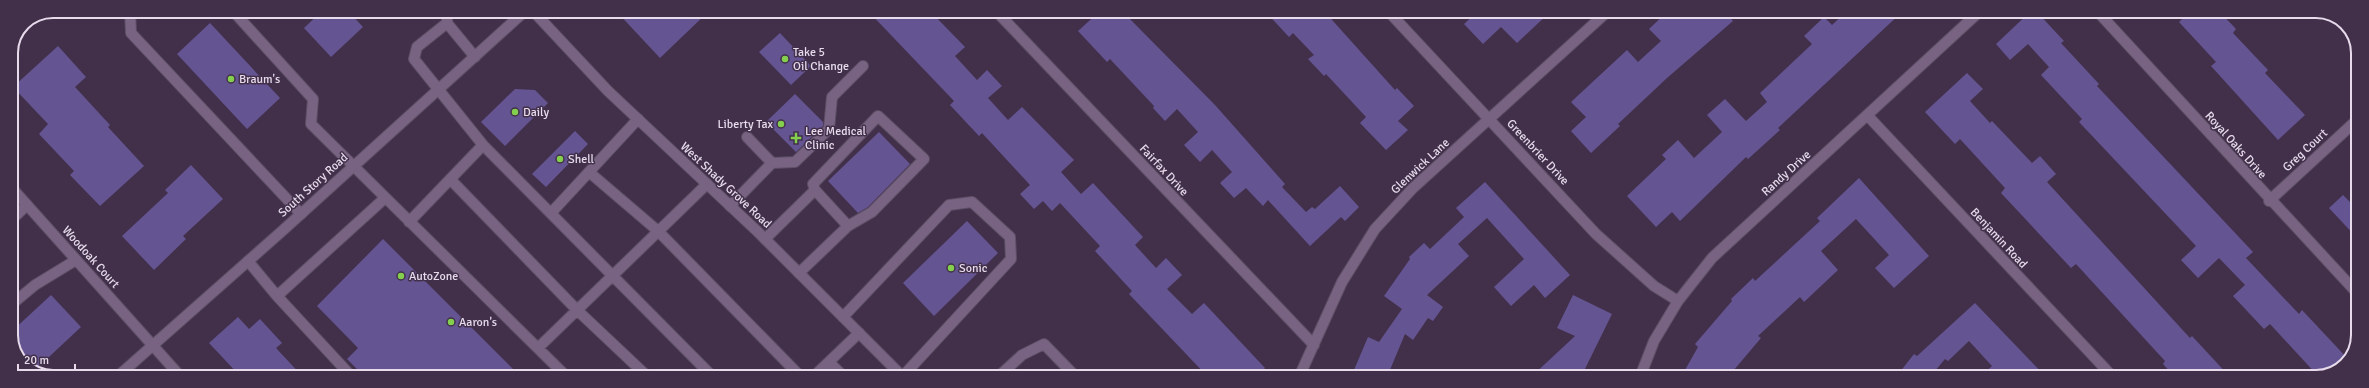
<svg xmlns="http://www.w3.org/2000/svg" width="2369" height="388" font-family="Signika,sans-serif">
<style>
.building{fill:#645491}
.lines{fill:none;stroke-linecap:round;stroke-linejoin:round}
.lane-casing{stroke:#5d4e65;stroke-width:12}
.street-casing{stroke:#5d4e65;stroke-width:12}
.secondary-casing{stroke:#5d4e65;stroke-width:12}
.lane{stroke:#786482;stroke-width:10}
.street{stroke:#786482;stroke-width:10}
.secondary{stroke:#786482;stroke-width:10}
.poi-dot{fill:#84d04e;stroke:#42304b;stroke-width:1.5}
.labels{text-anchor:middle;stroke-width:3;stroke-linejoin:round;paint-order:stroke}
.poi-label{font-size:12px;fill:#e7dbec;stroke:#42304b;text-anchor:start}
.street-label{font-size:12px;fill:#e7dbec;stroke:#42304b}
.rim{fill:none;stroke:#e7dbec;stroke-width:2}
</style>
<rect width="100%" height="100%" fill="#42304b"/>
<!-- building -->
<path class="building" d="M 322,11 L 348,11 L 363,27 L 331,57 L 304,28 Z
M 616,11 L 709,11 L 660,58 Z
M 868,11 L 930,11 L 965,47 L 955,56 L 977,80 L 987,70 L 1002,86 L 988,98 L 1008,120 L 1022,107 L 1074,160 L 1061,172 L 1081,194 L 1093,183 L 1143,237 L 1135,245 L 1156,268 L 1166,258 L 1182,275 L 1167,289 L 1192,314 L 1204,303 L 1265,368 L 1256,377 L 1208,377 L 1129,294 L 1132,291 L 1095,251 L 1100,246 L 1060,203 L 1052,211 L 1043,201 L 1034,209 L 1020,194 L 1030,185 L 982,133 L 979,136 L 950,105 L 954,101 Z
M 1100,11 L 1122,11 L 1215,105 L 1285,184 L 1282,187 L 1306,212 L 1312,207 L 1315,209 L 1340,186 L 1359,207 L 1345,221 L 1341,217 L 1310,246 L 1268,200 L 1263,206 L 1246,188 L 1234,198 L 1220,183 L 1232,172 L 1212,150 L 1200,162 L 1184,145 L 1198,132 L 1177,109 L 1165,121 L 1153,108 L 1154,106 L 1110,59 L 1107,62 L 1078,31 Z
M 1265,11 L 1324,11 L 1395,90 L 1397,88 L 1414,106 L 1398,121 L 1408,130 L 1386,150 L 1360,123 L 1366,117 L 1326,74 L 1324,76 L 1308,59 L 1314,55 L 1293,33 L 1289,37 Z
M 1478,11 L 1551,11 L 1517,43 L 1501,27 L 1483,44 L 1464,24 Z
M 1668,11 L 1724,11 L 1733,21 L 1667,78 L 1618,124 L 1620,126 L 1591,153 L 1571,131 L 1586,117 L 1571,102 L 1627,50 L 1638,62 L 1661,41 L 1649,29 Z
M 1847,11 L 1903,11 L 1778,128 L 1780,130 L 1748,159 L 1746,157 L 1680,221 L 1672,212 L 1656,227 L 1627,196 L 1666,159 L 1662,155 L 1678,140 L 1694,158 L 1722,132 L 1707,115 L 1725,99 L 1746,121 L 1767,102 L 1760,93 L 1812,44 L 1804,36 L 1824,17 L 1832,25 Z
M 2031,11 L 2036,11 L 2064,41 L 2061,43 L 2099,84 L 2097,86 L 2253,252 L 2246,258 L 2299,314 L 2302,310 L 2348,359 L 2343,367 L 2318,376 L 2270,324 L 2264,329 L 2233,296 L 2245,285 L 2219,258 L 2198,278 L 2181,260 L 2196,246 L 2079,122 L 2082,119 L 2041,75 L 2049,67 L 2028,44 L 2010,60 L 1996,44 Z
M 2191,11 L 2219,11 L 2236,29 L 2233,33 L 2268,70 L 2265,73 L 2305,115 L 2278,140 L 2211,66 L 2216,62 L 2179,22 Z
M 210,23 L 280,98 L 247,129 L 177,54 Z
M 780,33 L 811,66 L 791,85 L 759,52 Z
M 58,46 L 86,77 L 75,87 L 110,125 L 108,127 L 144,166 L 100,206 L 70,175 L 74,171 L 39,134 L 48,124 L 13,87 Z
M 1967,73 L 1983,89 L 1970,101 L 1990,123 L 1992,121 L 2032,163 L 2040,156 L 2056,174 L 2047,182 L 2190,338 L 2192,336 L 2230,377 L 2175,377 L 2163,364 L 2165,361 L 2076,264 L 2071,268 L 2001,193 L 2005,188 L 1960,139 L 1955,144 L 1925,112 Z
M 515,89 L 535,90 L 548,103 L 505,146 L 481,122 Z
M 795,94 L 823,122 L 823,126 L 796,152 L 766,122 Z
M 575,131 L 588,144 L 546,187 L 532,174 Z
M 879,132 L 910,164 L 868,207 L 858,213 L 828,181 Z
M 191,165 L 223,199 L 183,236 L 186,239 L 154,270 L 122,236 L 168,193 L 165,190 Z
M 1859,178 L 1929,256 L 1894,288 L 1875,268 L 1889,255 L 1856,219 L 1821,251 L 1838,270 L 1804,302 L 1800,297 L 1758,336 L 1761,338 L 1728,377 L 1681,377 L 1698,347 L 1695,344 L 1732,301 L 1731,299 L 1753,278 L 1755,281 L 1820,221 L 1817,218 Z
M 1485,182 L 1570,275 L 1545,298 L 1534,285 L 1511,306 L 1494,287 L 1524,259 L 1487,218 L 1458,244 L 1469,256 L 1427,295 L 1443,307 L 1433,321 L 1428,318 L 1413,340 L 1405,334 L 1387,377 L 1351,377 L 1368,337 L 1379,342 L 1402,309 L 1384,296 L 1410,259 L 1409,257 L 1424,243 L 1430,249 L 1464,217 L 1456,208 Z
M 2358,194 L 2358,239 L 2329,208 L 2343,195 L 2350,202 Z
M 967,221 L 998,253 L 934,316 L 903,283 Z
M 383,239 L 521,377 L 365,377 L 347,359 L 358,348 L 317,306 Z
M 51,295 L 81,327 L 35,370 L 23,364 L 11,340 L 11,332 Z
M 1573,295 L 1612,314 L 1581,377 L 1531,377 L 1575,336 L 1557,328 Z
M 1975,303 L 2046,377 L 1980,377 L 1992,366 L 1969,341 L 1948,361 L 1945,359 L 1930,377 L 1896,377 L 1914,354 L 1917,356 Z
M 238,317 L 249,329 L 260,319 L 282,343 L 276,348 L 303,377 L 241,377 L 209,343 Z"/>
<g class="lines">
<defs>
<path id="lane" d="M 130,11 L 131,33 L 301,214
M 233,11 L 313,99 L 311,124 L 567,377
M 447,11 L 447,23 L 475,57
M 447,23 L 417,47 L 414,59 L 483,145 L 713,377
M 772,163 L 795,162 L 829,129 L 832,97 L 863,66
M 589,172 L 658,231 L 801,377
M 450,179 L 577,310 L 648,377
M 730,206 L 772,163 L 747,137
M 551,213 L 638,119
M 11,220 L 27,205
M 409,222 L 483,145
M 765,239 L 815,190
M 248,261 L 277,296
M 799,273 L 848,226 L 872,212 L 924,159 L 878,116 L 813,184 L 815,190 L 848,226
M 11,305 L 35,285 L 76,260
M 843,317 L 949,205 L 972,202 L 1010,237 L 1011,259 L 903,376
M 538,348 L 707,184
M 829,362 L 844,377
M 352,377 L 277,296 L 385,198
M 813,377 L 859,333
M 998,377 L 1022,355 L 1044,344 L 1076,377"/>
<path id="street" d="M 996,11 L 1314,345
M 1388,11 L 1596,234 L 1654,286 L 1678,301
M 2097,11 L 2358,294
M 1867,115 L 2113,377
M 11,187 L 181,377
M 2269,201 L 2358,119
M 1299,377 L 1342,282 L 1375,229 L 1413,188 L 1608,11
M 1640,377 L 1654,341 L 1678,301 L 1712,258 L 1980,11"/>
<path id="secondary" d="M 533,11 L 608,91 L 758,232 L 903,377
M 117,377 L 281,232 L 525,11"/>
</defs>
<!-- lane casing -->
<use href="#lane" class="lane-casing"/>
<!-- street casing -->
<use href="#street" class="street-casing"/>
<!-- secondary casing -->
<use href="#secondary" class="secondary-casing"/>
<!-- lane -->
<use href="#lane" class="lane"/>
<!-- street -->
<use href="#street" class="street"/>
<!-- secondary -->
<use href="#secondary" class="secondary"/>
</g>
<!-- markers -->
<g class="poi-dot">
<circle cx="785" cy="59" r="4"/>
<circle cx="231" cy="79" r="4"/>
<circle cx="515" cy="112" r="4"/>
<circle cx="781" cy="124" r="4"/>
<path d="M794 132h4v4h4v4h-4v4h-4v-4h-4v-4h4z"/>
<circle cx="560" cy="159" r="4"/>
<circle cx="951" cy="268" r="4"/>
<circle cx="401" cy="276" r="4"/>
<circle cx="451" cy="322" r="4"/>
</g>
<g class="labels">
<!-- poi labels -->
<g class="poi-label">
<text x="793" y="56">Take 5<tspan x="793" dy="14">Oil Change</tspan></text>
<text x="239" y="83">Braum's</text>
<text x="523" y="116">Daily</text>
<text x="773" y="128" text-anchor="end">Liberty Tax</text>
<text x="805" y="135">Lee Medical<tspan x="805" dy="14">Clinic</tspan></text>
<text x="568" y="163">Shell</text>
<text x="959" y="272">Sonic</text>
<text x="409" y="280">AutoZone</text>
<text x="459" y="326">Aaron's</text>
</g>
<!-- street labels -->
<g class="street-label">
<text transform="translate(2236 145) rotate(48)" y="4">Royal Oaks Drive</text>
<text transform="translate(2305 150) rotate(-43)" y="4">Greg Court</text>
<text transform="translate(1538 152) rotate(47)" y="4">Greenbrier Drive</text>
<text transform="translate(1420 166) rotate(-43)" y="4">Glenwick Lane</text>
<text transform="translate(1164 170) rotate(47)" y="4">Fairfax Drive</text>
<text transform="translate(1786 173) rotate(-42)" y="4">Randy Drive</text>
<text transform="translate(313 185) rotate(-42)" y="4">South Story Road</text>
<text transform="translate(726 185) rotate(43)" y="4">West Shady Grove Road</text>
<text transform="translate(1999 238) rotate(47)" y="4">Benjamin Road</text>
<text transform="translate(91 257) rotate(48)" y="4">Woodoak Court</text>
</g>
</g>
<!-- crop -->
<path d="M0 0H2369V388H0ZM53 18H2316A35 35 0 0 1 2351 53V335A35 35 0 0 1 2316 370H53A35 35 0 0 1 18 335V53A35 35 0 0 1 53 18Z" fill="#42304b" fill-rule="evenodd"/>
<path class="rim" d="M53 18H2316A35 35 0 0 1 2351 53V335A35 35 0 0 1 2316 370H53A35 35 0 0 1 18 335V53A35 35 0 0 1 53 18Z"/>
<!-- scale -->
<path d="M18 364v6h57v-6" fill="none" stroke="#e7dbec" stroke-width="2"/>
<text x="24" y="364" font-size="12" fill="#e7dbec" stroke="#42304b" stroke-width="3" paint-order="stroke">20 m</text>
</svg>
